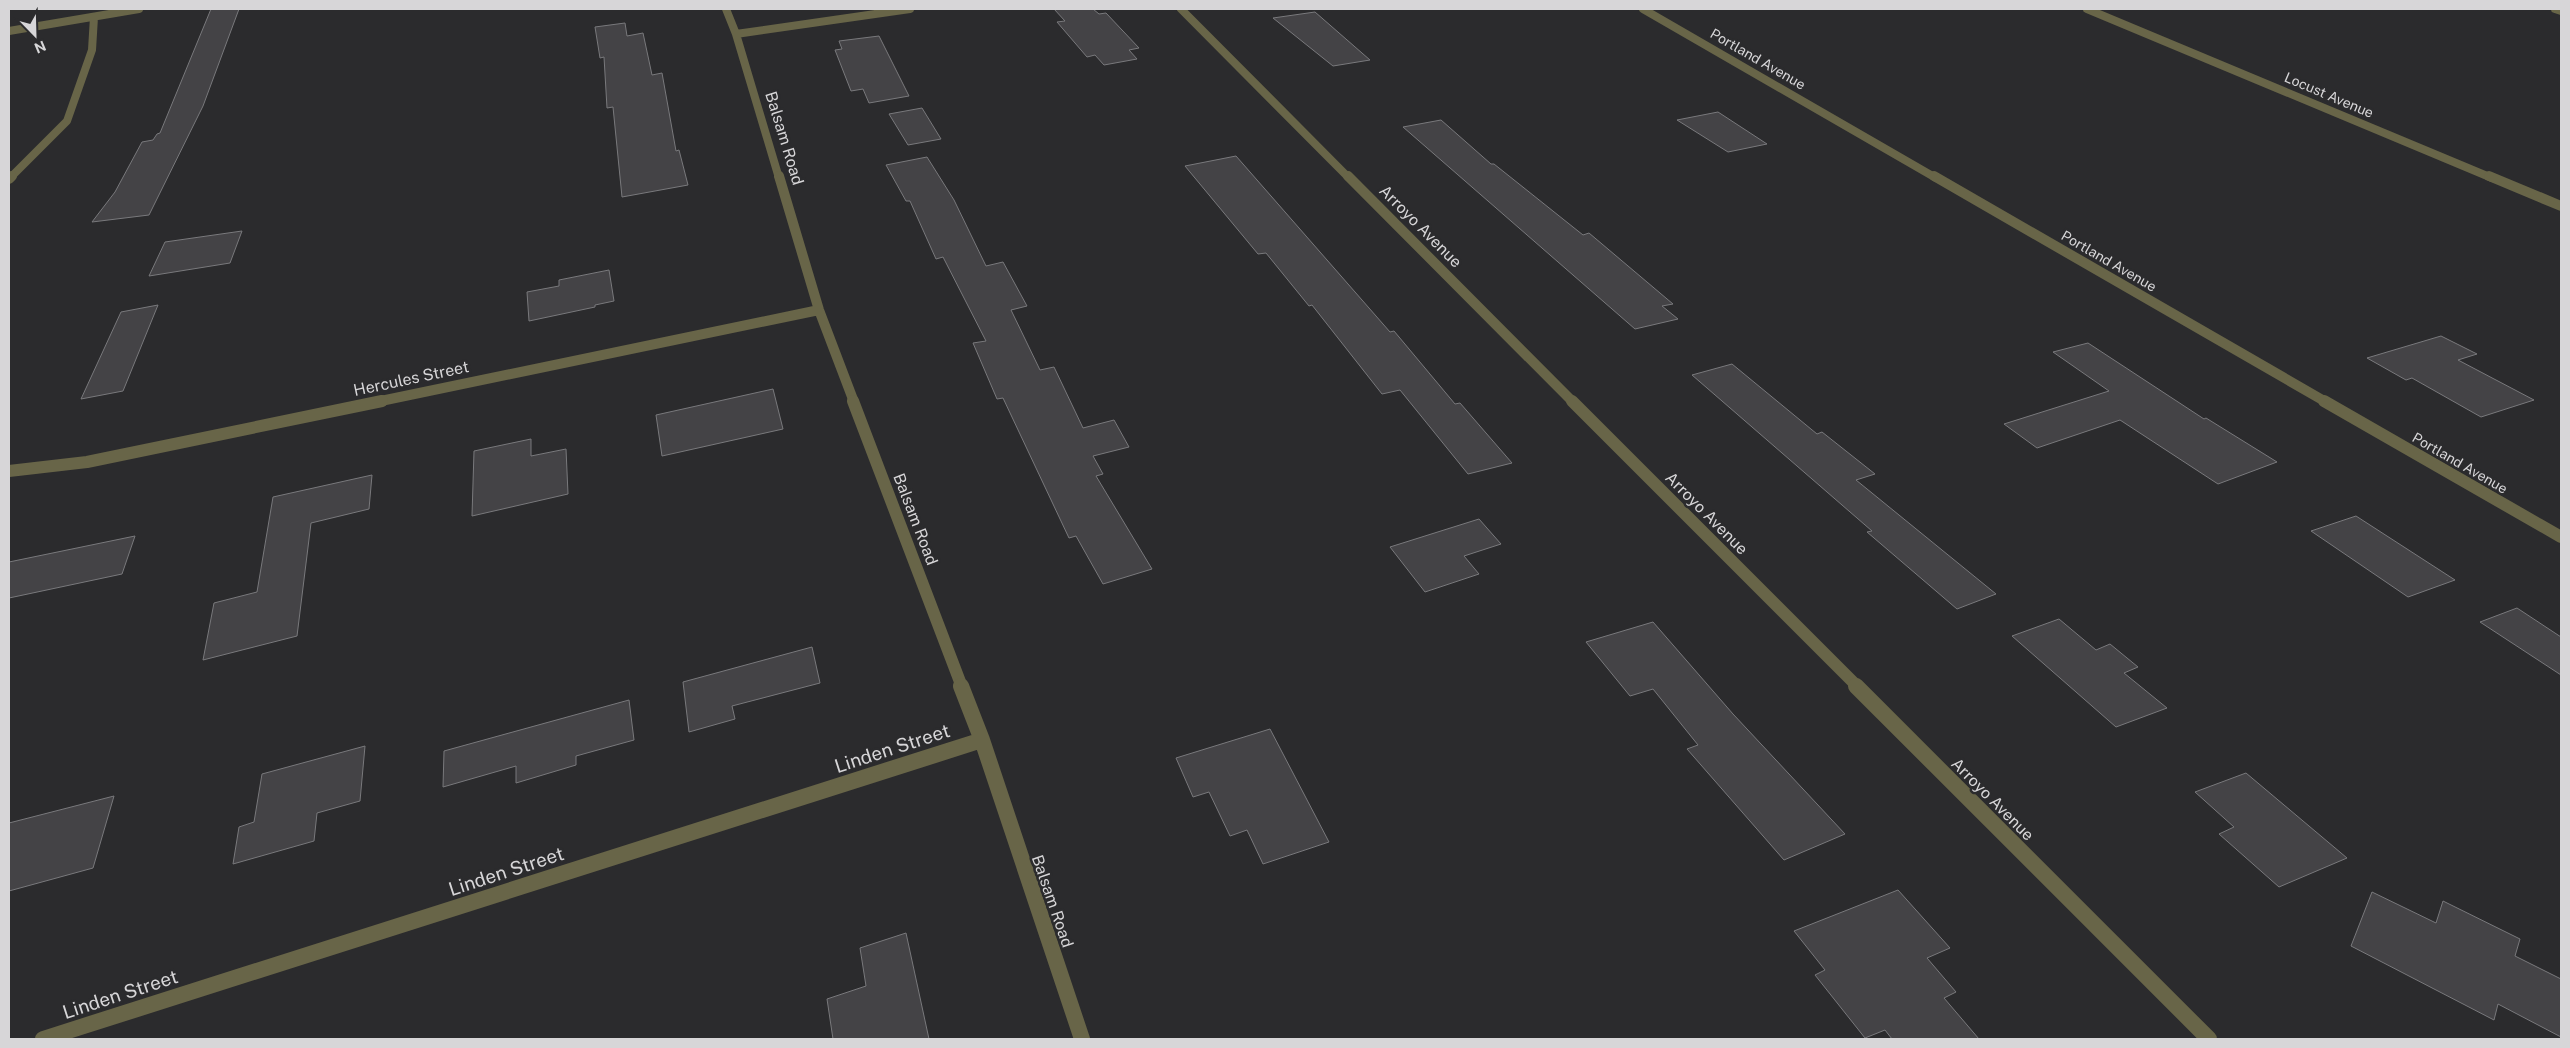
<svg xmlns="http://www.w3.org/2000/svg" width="2570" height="1048" font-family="'Public Sans',sans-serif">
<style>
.building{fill:#444346;stroke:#79797c}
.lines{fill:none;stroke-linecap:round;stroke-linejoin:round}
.minor-far3{stroke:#686548;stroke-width:8}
.minor-far2{stroke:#686548;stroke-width:10}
.minor-far1{stroke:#686548;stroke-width:12}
.minor{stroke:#686548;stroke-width:16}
.labels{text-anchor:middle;stroke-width:5;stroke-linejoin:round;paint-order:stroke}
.far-street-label{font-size:14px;fill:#d7d6d8;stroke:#2b2b2d}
.street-label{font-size:16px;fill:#d7d6d8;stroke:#2b2b2d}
.near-street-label{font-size:19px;fill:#d7d6d8;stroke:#2b2b2d}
</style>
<rect width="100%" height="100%" fill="#2b2b2d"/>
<!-- building -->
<path class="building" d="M 211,9 L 239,9 L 203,106 L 149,215 L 92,222 L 115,192 L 142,142 L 153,140 L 157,134 L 160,133 Z
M 1054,9 L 1093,9 L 1099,14 L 1106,13 L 1139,48 L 1129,50 L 1137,59 L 1104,65 L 1095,55 L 1087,57 L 1057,22 L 1065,21 Z
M 1315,12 L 1370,60 L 1333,66 L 1273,18 Z
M 625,23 L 627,36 L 643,33 L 652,75 L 662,73 L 676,151 L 679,150 L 688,185 L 622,197 L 613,107 L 607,108 L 604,57 L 600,58 L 595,27 Z
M 879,36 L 909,96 L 869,103 L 863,89 L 851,91 L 835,50 L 842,49 L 839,41 Z
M 922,108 L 941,139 L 908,145 L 889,114 Z
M 1718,112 L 1767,144 L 1728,152 L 1677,120 Z
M 1441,120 L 1491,164 L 1494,164 L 1583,235 L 1589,233 L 1673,304 L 1662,306 L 1678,319 L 1635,329 L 1403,127 Z
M 1236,156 L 1390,332 L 1394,331 L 1455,404 L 1460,403 L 1512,463 L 1468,474 L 1400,390 L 1382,394 L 1312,305 L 1309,306 L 1266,253 L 1258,254 L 1185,166 Z
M 927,157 L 954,200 L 986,266 L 1003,262 L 1027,306 L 1011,310 L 1040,370 L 1054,367 L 1083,428 L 1114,420 L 1129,447 L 1093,456 L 1103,474 L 1096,476 L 1152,569 L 1103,584 L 1076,536 L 1069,538 L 1003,398 L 997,399 L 973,343 L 986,341 L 943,257 L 936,259 L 910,201 L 906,201 L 886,165 Z
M 242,231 L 230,263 L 149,276 L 165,242 Z
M 609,270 L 614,301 L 595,305 L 595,307 L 529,321 L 527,292 L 559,286 L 559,280 Z
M 158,305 L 123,391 L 81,399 L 121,312 Z
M 2441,336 L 2477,354 L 2458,360 L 2534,400 L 2481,417 L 2412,378 L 2406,380 L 2367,358 Z
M 2088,343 L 2204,419 L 2206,418 L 2277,462 L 2218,484 L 2120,420 L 2037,448 L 2004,424 L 2109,391 L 2053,352 Z
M 1732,364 L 1817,434 L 1822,432 L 1875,474 L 1856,480 L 1996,594 L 1957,609 L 1867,532 L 1872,531 L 1692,375 Z
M 773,389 L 783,429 L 662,456 L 656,415 Z
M 531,439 L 531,456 L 566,449 L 568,494 L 472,516 L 474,451 Z
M 372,475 L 369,509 L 311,523 L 297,636 L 203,660 L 214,603 L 257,592 L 273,497 Z
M 2356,516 L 2455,580 L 2408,597 L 2311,531 Z
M 1479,519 L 1501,544 L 1464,556 L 1479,574 L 1425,592 L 1390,547 Z
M 135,536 L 122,574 L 9,598 L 9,562 Z
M 2517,608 L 2561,637 L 2561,675 L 2480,622 Z
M 2059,619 L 2096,650 L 2110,644 L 2138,667 L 2124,673 L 2167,708 L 2116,727 L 2012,636 Z
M 1653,622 L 1733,714 L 1845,834 L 1784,860 L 1687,749 L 1698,745 L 1653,689 L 1630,696 L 1586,642 Z
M 812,647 L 820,683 L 732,706 L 735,719 L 689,732 L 683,682 Z
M 629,700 L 634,740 L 576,756 L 576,765 L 516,783 L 516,766 L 443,787 L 444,751 Z
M 1270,729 L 1329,842 L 1263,864 L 1247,830 L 1230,836 L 1209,792 L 1193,797 L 1176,758 Z
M 365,746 L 360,801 L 317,813 L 314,841 L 233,864 L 239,827 L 254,822 L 262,774 Z
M 2246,773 L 2347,858 L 2279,887 L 2219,834 L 2234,827 L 2195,792 Z
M 114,796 L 93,868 L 9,891 L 9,823 Z
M 1898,890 L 1950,948 L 1927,958 L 1956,992 L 1944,998 L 1979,1039 L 1892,1039 L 1885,1030 L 1865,1038 L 1815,975 L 1825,970 L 1794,931 Z
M 2372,892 L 2436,923 L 2443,901 L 2520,939 L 2515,956 L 2561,979 L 2561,1037 L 2498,1004 L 2494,1020 L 2351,946 Z
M 906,933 L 929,1039 L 833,1039 L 827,999 L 866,986 L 860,948 Z"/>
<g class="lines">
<!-- minor-far3 -->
<path class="minor-far3" d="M 726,9 L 736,34 L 779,178
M 1181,9 L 1349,178
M 1643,9 L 1936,178
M 2087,9 L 2492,178
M 2555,9 L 2561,11
M 9,31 L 139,9
M 736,34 L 910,9
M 10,178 L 67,121 L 92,50 L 94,17"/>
<!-- minor-far2 -->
<path class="minor-far2" d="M 779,176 L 819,310 L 854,402
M 1348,176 L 1573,402
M 1934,176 L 2326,402
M 2489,176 L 2561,206
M 9,179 L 12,176
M 376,402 L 819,310"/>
<!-- minor-far1 -->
<path class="minor-far1" d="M 853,401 L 962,687
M 1572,401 L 1858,687
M 2324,401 L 2561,537
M 9,471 L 87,462 L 382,401"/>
<!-- minor -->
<path class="minor" d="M 961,686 L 982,740 L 1082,1039
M 1856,686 L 2209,1039
M 43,1039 L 982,740"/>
</g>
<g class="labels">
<!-- far-street labels -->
<g class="far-street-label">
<text transform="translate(1758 59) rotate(30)" y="5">Portland Avenue</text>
<text transform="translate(2329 95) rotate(23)" y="5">Locust Avenue</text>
<text transform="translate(2109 261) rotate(30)" y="5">Portland Avenue</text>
<text transform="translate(2460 463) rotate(30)" y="5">Portland Avenue</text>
</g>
<!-- street labels -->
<g class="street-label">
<text transform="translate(785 138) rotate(73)" y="6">Balsam Road</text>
<text transform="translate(1421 226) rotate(45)" y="6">Arroyo Avenue</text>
<text transform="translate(411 378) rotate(-12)" y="6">Hercules Street</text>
<text transform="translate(1707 513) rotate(45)" y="6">Arroyo Avenue</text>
<text transform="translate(916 519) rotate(69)" y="6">Balsam Road</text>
<text transform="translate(1993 799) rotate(45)" y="6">Arroyo Avenue</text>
<text transform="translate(1053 901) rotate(71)" y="6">Balsam Road</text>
</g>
<!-- near-street labels -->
<g class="near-street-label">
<text transform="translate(892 748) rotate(-18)" y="7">Linden Street</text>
<text transform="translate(506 871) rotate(-18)" y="7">Linden Street</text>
<text transform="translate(120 994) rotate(-18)" y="7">Linden Street</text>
</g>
</g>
<!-- border -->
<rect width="2570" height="1048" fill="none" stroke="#d7d6d8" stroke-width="20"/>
<!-- north arrow -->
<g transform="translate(35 35) rotate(157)" stroke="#2b2b2d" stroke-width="4" paint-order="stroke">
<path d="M0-4L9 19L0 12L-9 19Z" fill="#d7d6d8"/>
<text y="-8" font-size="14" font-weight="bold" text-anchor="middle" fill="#d7d6d8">N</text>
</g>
</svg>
